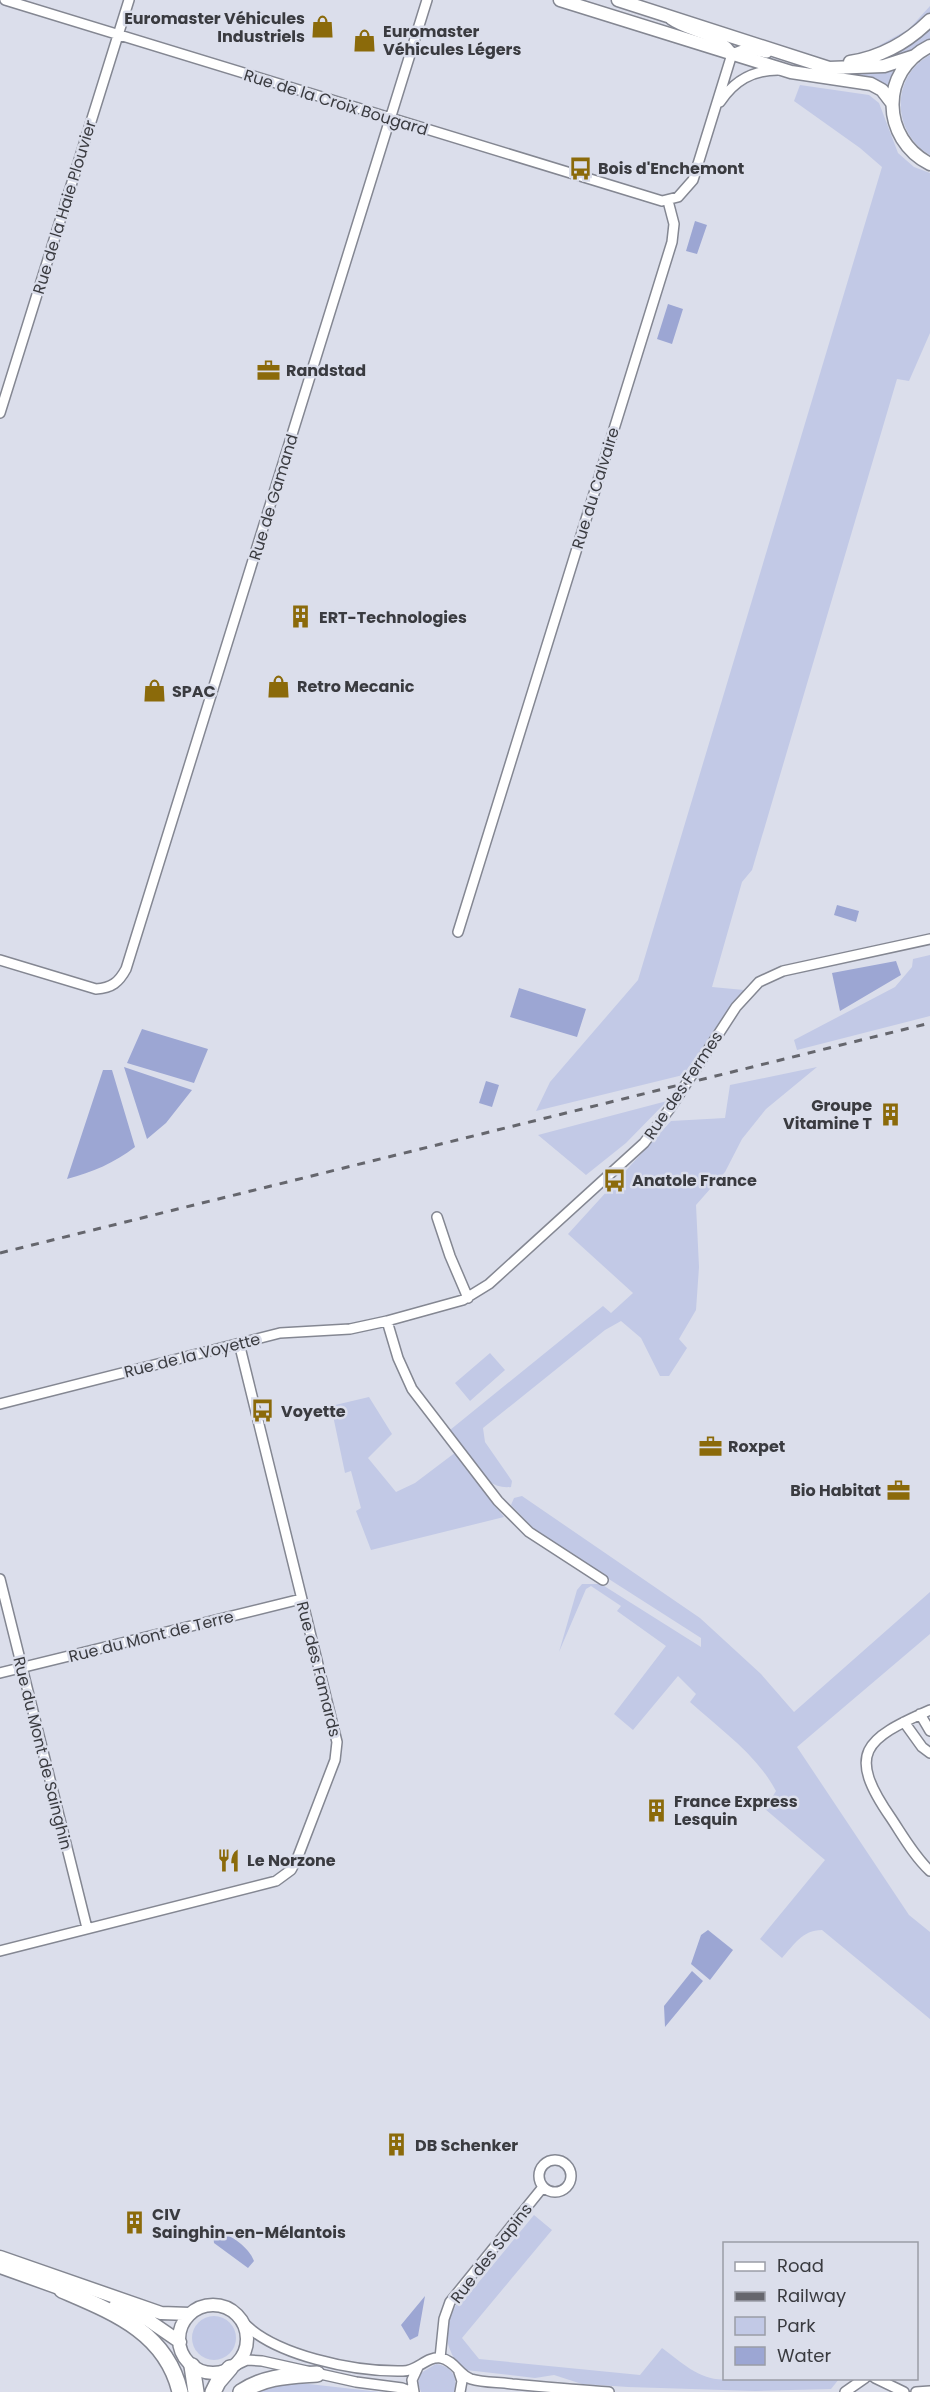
<svg xmlns="http://www.w3.org/2000/svg" width="930" height="2392" font-family="Poppins,sans-serif">
<style>
.green{fill:#c2c9e6}
.water{fill:#9ca6d3}
.lines{fill:none;stroke-linecap:round;stroke-linejoin:round}
.minor-casing{stroke:#848792;stroke-width:12}
.major-casing{stroke:#848792;stroke-width:15}
.highway-casing{stroke:#848792;stroke-width:18}
.minor{stroke:#fff;stroke-width:9}
.major{stroke:#fff;stroke-width:12}
.highway{stroke:#fff;stroke-width:15}
.rail{stroke:#65666d;stroke-width:3;stroke-dasharray:8 8;stroke-linecap:butt}
.labels{text-anchor:middle;stroke-width:5;stroke-linejoin:round;paint-order:stroke}
.poi-label{font-size:16px;font-weight:bold;fill:#3a3b40;stroke:#dbdeeb;text-anchor:start}
.street-label{font-size:16px;fill:#3a3b40;stroke:#dbdeeb}
</style>
<rect width="100%" height="100%" fill="#dbdeeb"/>
<!-- green -->
<path class="green" d="M 930,6 L 930,39 L 897,61 L 882,63 L 871,50 L 909,29 Z
M 930,55 L 930,155 C 892,133 890,77 930,55 Z
M 894,71 L 888,87 L 875,79 L 825,72 Z
M 800,85 L 869,95 L 879,103 L 898,153 L 914,167 L 930,173 L 930,333 L 909,381 L 897,379 L 752,870 L 742,882 L 712,987 L 744,990 L 683,1075 L 536,1111 L 550,1082 L 638,980 L 882,167 L 860,148 L 794,101 Z
M 930,955 L 930,1016 L 797,1050 L 794,1040 L 895,987 L 912,967 L 913,959 Z
M 817,1067 L 766,1109 L 742,1139 L 725,1172 L 696,1205 L 699,1267 L 696,1310 L 679,1339 L 687,1348 L 669,1376 L 660,1376 L 641,1338 L 621,1321 L 605,1330 L 483,1428 L 485,1442 L 512,1481 L 511,1487 C 482,1491 464,1451 450,1430 L 603,1306 L 611,1313 L 633,1293 L 568,1234 L 671,1121 L 725,1118 L 730,1085 Z
M 667,1101 L 626,1143 L 586,1175 L 538,1135 Z
M 490,1353 L 505,1370 L 470,1401 L 455,1383 Z
M 369,1397 L 392,1434 L 368,1458 L 396,1492 L 415,1483 L 456,1452 L 504,1517 L 371,1550 L 356,1511 L 361,1508 L 351,1471 L 345,1473 L 331,1406 Z
M 522,1496 L 700,1618 L 761,1674 L 794,1712 L 930,1592 L 930,1634 L 797,1747 L 909,1915 L 930,1932 L 930,2019 L 822,1930 C 802,1930 794,1945 782,1958 L 760,1939 L 825,1860 L 765,1809 L 776,1791 C 757,1755 720,1729 690,1702 L 696,1694 L 678,1676 L 633,1730 L 614,1714 L 666,1646 L 617,1611 L 621,1606 L 591,1586 L 586,1589 L 559,1652 L 577,1590 L 582,1584 L 601,1584 L 701,1647 L 701,1638 L 540,1535 L 511,1505 L 514,1498 Z
M 534,2215 L 552,2230 L 462,2338 L 479,2359 L 640,2375 L 662,2348 C 685,2365 704,2385 735,2378 L 839,2379 L 831,2389 L 755,2391 L 628,2387 L 582,2384 L 554,2375 L 535,2378 L 466,2370 C 461,2364 453,2359 451,2352 C 441,2332 452,2307 466,2291 L 469,2294 Z
M192 2338a22 22 0 1 1 44 0a22 22 0 1 1-44 0Z
M 436,2364 C 451,2366 459,2377 454,2392 L 421,2392 L 418,2383 L 421,2373 Z
M 291,2382 L 380,2392 L 253,2392 L 269,2385 Z"/>
<!-- water -->
<path class="water" d="M 695,221 L 707,225 L 697,254 L 686,251 Z
M 668,304 L 683,309 L 672,344 L 657,339 Z
M 837,905 L 859,911 L 856,922 L 834,915 Z
M 896,961 L 901,975 L 840,1011 L 832,973 Z
M 519,988 L 586,1009 L 577,1037 L 510,1017 Z
M 142,1029 L 208,1049 L 194,1083 L 127,1063 Z
M 124,1067 L 192,1090 L 166,1123 L 147,1139 Z
M 103,1070 L 112,1070 L 135,1147 C 114,1163 93,1172 67,1179 Z
M 486,1081 L 499,1085 L 492,1107 L 479,1103 Z
M 708,1930 L 733,1950 L 710,1980 L 691,1964 L 701,1935 Z
M 692,1971 L 703,1981 L 665,2027 L 664,2006 Z
M 217,2231 C 231,2235 249,2247 254,2261 L 248,2268 L 214,2243 L 213,2234 Z
M 425,2296 L 418,2336 L 410,2340 L 401,2325 Z"/>
<g class="lines">
<defs>
<path id="minor" d="M 5,0 L 662,201 L 678,197 L 693,180 L 732,54
M 671,20 C 687,32 725,36 732,54
M 732,54 L 745,49 L 767,53
M 720,102 C 734,81 752,70 778,70
M 0,413 L 129,0
M 458,932 L 672,242 L 674,224 L 668,201
M 0,960 L 96,989 C 112,988 119,982 126,969 L 427,0
M 437,1217 L 450,1256 L 468,1298
M 387,1321 L 398,1358 L 412,1389 L 498,1501 L 529,1532 L 603,1580
M 0,1404 L 280,1333 L 350,1329 L 387,1321 L 463,1300 L 489,1284 L 644,1143 L 671,1107 L 736,1007 L 759,982 L 783,971 L 930,939
M 0,1579 L 87,1928
M 0,1673 L 301,1599
M 930,1710 C 864,1739 846,1753 891,1818 C 903,1836 914,1856 930,1871
M 920,1714 L 930,1731
M 904,1722 L 922,1747 L 930,1753
M 0,1951 L 276,1881 L 291,1870 L 297,1859 L 335,1760 L 337,1742 L 239,1343
M539 2176a16 16 0 1 1 32 0a16 16 0 1 1-32 0Z
M 240,2319 C 272,2356 356,2372 403,2371 C 418,2371 426,2356 441,2358 C 455,2361 459,2375 471,2379 C 484,2383 499,2382 512,2384 C 545,2387 577,2390 609,2392
M 440,2358 L 444,2319 L 450,2302 L 543,2187
M 234,2366 L 247,2360 L 262,2361 L 356,2382 L 402,2388 L 412,2392
M 459,2372 L 462,2381 L 460,2392
M 875,2378 L 904,2392
M 414,2392 L 412,2380 L 418,2367
M 845,2392 L 865,2378
M 916,2392 L 930,2391"/>
<path id="major" d="M 560,0 L 791,72 L 871,84 L 882,90 L 892,103
M 618,0 L 829,68 L 884,66 L 915,56
M 930,46 C 879,71 881,139 930,164
M 850,62 C 881,57 908,42 930,20
M 0,2257 L 161,2313 L 190,2314
M 0,2267 L 70,2292
M179 2339a34 34 0 1 1 68 0a34 34 0 1 1-68 0Z
M 115,2306 L 148,2320 L 180,2342"/>
<path id="highway" d="M 62,2290 C 113,2312 166,2332 180,2392
M 192,2366 L 196,2392
M 213,2392 L 218,2382 L 230,2368
M 241,2392 C 265,2376 290,2376 317,2374"/>
</defs>
<!-- minor casing -->
<use href="#minor" class="minor-casing"/>
<!-- major casing -->
<use href="#major" class="major-casing"/>
<!-- highway casing -->
<use href="#highway" class="highway-casing"/>
<!-- minor -->
<use href="#minor" class="minor"/>
<!-- major -->
<use href="#major" class="major"/>
<!-- highway -->
<use href="#highway" class="highway"/>
<!-- rail -->
<path class="rail" d="M 0,1253 L 930,1023"/>
</g>
<!-- icons -->
<defs>
<symbol id="shop-bare" viewBox="-9 -9 18 18"><path d="M-5-2.5h2.3a2.7 3.5 0 0 1 5.4 0H5L5.5 6h-11ZM-1.5-2.5h3a1.5 2.3 0 0 0-3 0Z" fill="#8b6a0a" stroke="#dbdeeb" stroke-width="2.5" paint-order="stroke"/></symbol>
<symbol id="bus-bare" viewBox="-9 -9 18 18"><path d="M-5-6H5V4H4V6H2V4H-2V6H-4V4H-5ZM-3.5-4V0h7V-4ZM-3.5 1.2v1.5H-2V1.2ZM2 1.2v1.5H3.5V1.2Z" fill="#8b6a0a" stroke="#dbdeeb" stroke-width="2.5" paint-order="stroke"/></symbol>
<symbol id="office-bare" viewBox="-9 -9 18 18"><path d="M-6-3h4V-5.5h4V-3h4V5H-6ZM-1-4.5V-3h2v-1.5ZM-6 0V1H6V0Z" fill="#8b6a0a" stroke="#dbdeeb" stroke-width="2.5" paint-order="stroke"/></symbol>
<symbol id="building-bare" viewBox="-9 -9 18 18"><path d="M-4-6H4V6H1V3H-1V6H-4ZM-2.5-4.3h1.7v1.8h-1.7ZM.8-4.3h1.7v1.8H.8ZM-2.5-1h1.7V.8h-1.7ZM.8-1h1.7V.8H.8Z" fill="#8b6a0a" stroke="#dbdeeb" stroke-width="2.5" paint-order="stroke"/></symbol>
<symbol id="restaurant-bare" viewBox="-9 -9 18 18"><path d="M-5-6h1v4h1v-4h1v4h1v-4h1v5L-1.5 .5V6h-2V.5L-5-1ZM5-6V6H3V1.5H1.5Q1.5-4 5-6Z" fill="#8b6a0a" stroke="#dbdeeb" stroke-width="2.5" paint-order="stroke"/></symbol>
</defs>
<g fill-rule="evenodd">
<use href="#shop-bare" x="306" y="10" width="33" height="33"/>
<use href="#shop-bare" x="348" y="24" width="33" height="33"/>
<use href="#bus-bare" x="564" y="152" width="33" height="33"/>
<use href="#office-bare" x="252" y="354" width="33" height="33"/>
<use href="#building-bare" x="284" y="600" width="33" height="33"/>
<use href="#shop-bare" x="262" y="670" width="33" height="33"/>
<use href="#shop-bare" x="138" y="674" width="33" height="33"/>
<use href="#building-bare" x="874" y="1098" width="33" height="33"/>
<use href="#bus-bare" x="598" y="1164" width="33" height="33"/>
<use href="#bus-bare" x="246" y="1394" width="33" height="33"/>
<use href="#office-bare" x="694" y="1430" width="33" height="33"/>
<use href="#office-bare" x="882" y="1474" width="33" height="33"/>
<use href="#building-bare" x="640" y="1794" width="33" height="33"/>
<use href="#restaurant-bare" x="212" y="1844" width="33" height="33"/>
<use href="#building-bare" x="380" y="2128" width="33" height="33"/>
<use href="#building-bare" x="118" y="2206" width="33" height="33"/>
</g>
<g class="labels">
<!-- poi labels -->
<g class="poi-label">
<text x="305" y="24" text-anchor="end">Euromaster Véhicules<tspan x="305" dy="18">Industriels</tspan></text>
<text x="383" y="37">Euromaster<tspan x="383" dy="18">Véhicules Légers</tspan></text>
<text x="598" y="174">Bois d'Enchemont</text>
<text x="286" y="376">Randstad</text>
<text x="319" y="623">ERT-Technologies</text>
<text x="297" y="692">Retro Mecanic</text>
<text x="172" y="697">SPAC</text>
<text x="872" y="1111" text-anchor="end">Groupe<tspan x="872" dy="18">Vitamine T</tspan></text>
<text x="632" y="1186">Anatole France</text>
<text x="281" y="1417">Voyette</text>
<text x="728" y="1452">Roxpet</text>
<text x="881" y="1496" text-anchor="end">Bio Habitat</text>
<text x="674" y="1807">France Express<tspan x="674" dy="18">Lesquin</tspan></text>
<text x="247" y="1866">Le Norzone</text>
<text x="415" y="2151">DB Schenker</text>
<text x="152" y="2220">CIV<tspan x="152" dy="18">Sainghin-en-Mélantois</tspan></text>
</g>
<!-- street labels -->
<g class="street-label">
<text transform="translate(336 102) rotate(17)" y="6">Rue de la Croix Bougard</text>
<text transform="translate(64 207) rotate(-73)" y="6">Rue de la Haie Plouvier</text>
<text transform="translate(595 488) rotate(-73)" y="6">Rue du Calvaire</text>
<text transform="translate(273 497) rotate(-73)" y="6">Rue de Gamand</text>
<text transform="translate(683 1085) rotate(-56)" y="6">Rue des Fermes</text>
<text transform="translate(192 1355) rotate(-14)" y="6">Rue de la Voyette</text>
<text transform="translate(151 1636) rotate(-14)" y="6">Rue du Mont de Terre</text>
<text transform="translate(319 1669) rotate(76)" y="6">Rue des Famards</text>
<text transform="translate(43 1753) rotate(76)" y="6">Rue du Mont de Sainghin</text>
<text transform="translate(491 2253) rotate(-52)" y="6">Rue des Sapins</text>
</g>
</g>
<!-- legend -->
<rect x="723" y="2242" width="195" height="138" fill="#dbdeeb" stroke="#9b9da7" stroke-width="1.5"/>
<rect x="735" y="2262" width="30" height="9" fill="#ffffff" stroke="#9b9da7" stroke-width="1.5"/>
<text x="777" y="2272" font-size="18" fill="#3a3b40">Road</text>
<rect x="735" y="2292" width="30" height="9" fill="#65666d" stroke="#9b9da7" stroke-width="1.5"/>
<text x="777" y="2302" font-size="18" fill="#3a3b40">Railway</text>
<rect x="735" y="2317" width="30" height="18" fill="#c2c9e6" stroke="#9b9da7" stroke-width="1.5"/>
<text x="777" y="2332" font-size="18" fill="#3a3b40">Park</text>
<rect x="735" y="2347" width="30" height="18" fill="#9ca6d3" stroke="#9b9da7" stroke-width="1.5"/>
<text x="777" y="2362" font-size="18" fill="#3a3b40">Water</text>
</svg>
